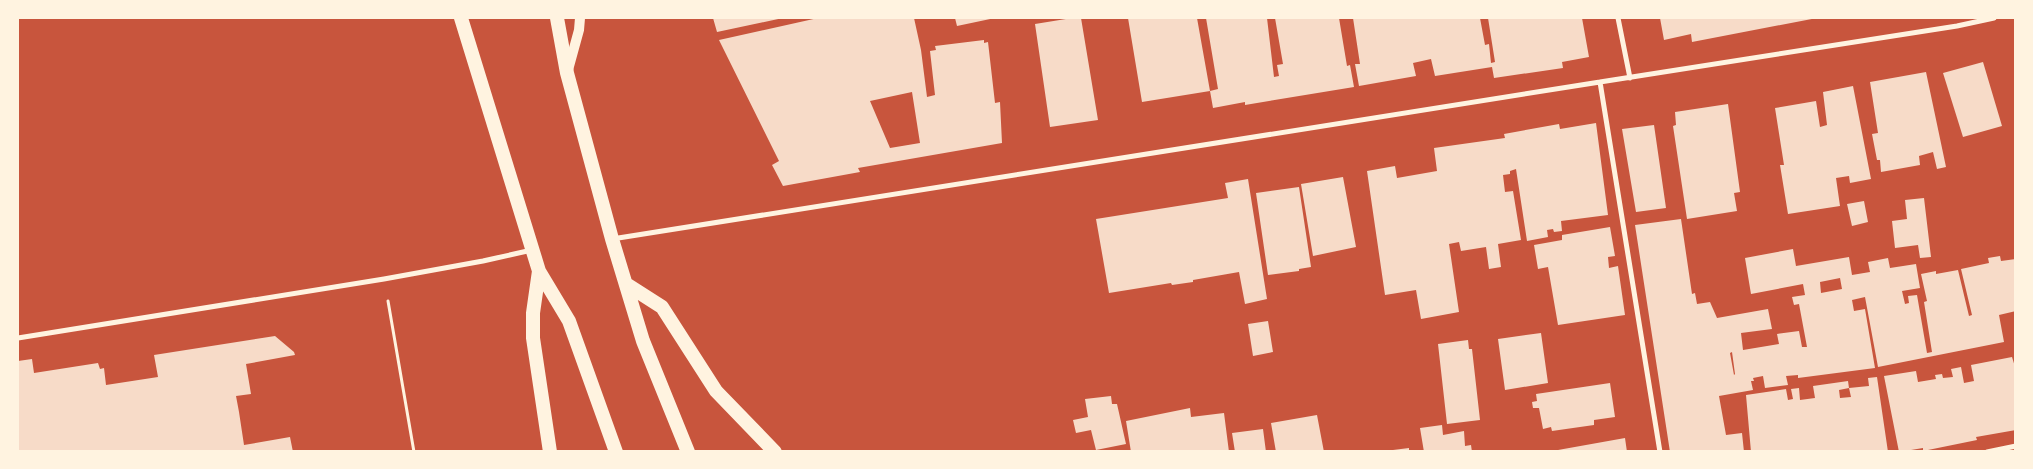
<svg xmlns="http://www.w3.org/2000/svg" width="2033" height="469" font-family="'Crimson Pro',serif">
<style>
.building{fill:#f7dbc8;fill-rule:evenodd}
.lines{fill:none;stroke-linecap:round;stroke-linejoin:round}
.path{stroke:#fff3e0;stroke-width:3}
.minor{stroke:#fff3e0;stroke-width:5}
.secondary{stroke:#fff3e0;stroke-width:10}
.trunk{stroke:#fff3e0;stroke-width:14}
</style>
<rect width="100%" height="100%" fill="#c8553d"/>
<!-- building -->
<path class="building" d="M 713,18 L 783,18 L 717,32 Z
M 818,18 L 914,18 L 921,50 L 927,97 L 935,95 L 930,51 L 936,50 L 935,46 L 984,40 L 984,43 L 988,42 L 995,103 L 1000,102 L 1002,143 L 858,168 L 860,172 L 783,186 L 772,165 L 779,161 L 719,40 ZM 912,92 L 920,143 L 890,148 L 870,101 Z
M 955,18 L 995,18 L 957,26 Z
M 1072,18 L 1081,18 L 1098,120 L 1050,127 L 1035,24 Z
M 1128,18 L 1197,18 L 1210,91 L 1142,102 Z
M 1206,18 L 1267,18 L 1274,77 L 1279,76 L 1277,65 L 1283,64 L 1275,18 L 1339,18 L 1347,66 L 1350,65 L 1354,87 L 1245,105 L 1245,102 L 1213,108 L 1210,91 L 1218,89 Z
M 1353,18 L 1480,18 L 1485,45 L 1489,44 L 1491,63 L 1495,62 L 1488,18 L 1582,18 L 1589,57 L 1562,62 L 1563,68 L 1494,78 L 1492,67 L 1435,76 L 1431,59 L 1413,63 L 1416,76 L 1359,86 L 1355,64 L 1360,64 Z
M 1660,18 L 1817,18 L 1692,42 L 1691,34 L 1664,40 Z
M 1983,62 L 2002,126 L 1963,137 L 1943,73 Z
M 1926,72 L 1946,167 L 1937,169 L 1933,152 L 1919,156 L 1920,165 L 1881,172 L 1880,160 L 1877,160 L 1872,134 L 1878,133 L 1870,82 Z
M 1853,86 L 1871,179 L 1850,183 L 1849,176 L 1836,178 L 1840,206 L 1788,214 L 1780,165 L 1784,165 L 1775,108 L 1816,101 L 1820,127 L 1827,125 L 1823,92 Z
M 1728,104 L 1740,192 L 1734,193 L 1737,211 L 1687,219 L 1673,126 L 1676,125 L 1675,112 Z
M 1596,123 L 1608,215 L 1561,221 L 1562,231 L 1554,232 L 1553,229 L 1547,230 L 1548,237 L 1527,241 L 1516,169 L 1510,171 L 1510,174 L 1503,175 L 1505,192 L 1513,191 L 1521,240 L 1498,244 L 1501,267 L 1489,269 L 1486,247 L 1461,251 L 1459,242 L 1449,244 L 1459,312 L 1421,319 L 1416,290 L 1385,295 L 1367,171 L 1395,166 L 1397,178 L 1437,171 L 1434,148 L 1505,138 L 1504,134 L 1559,124 L 1560,129 Z
M 1654,125 L 1666,208 L 1636,212 L 1622,129 Z
M 1343,177 L 1356,247 L 1313,256 L 1301,184 Z
M 1248,179 L 1267,299 L 1245,304 L 1239,272 L 1193,280 L 1193,282 L 1172,285 L 1171,283 L 1109,293 L 1096,219 L 1228,198 L 1225,183 Z
M 1299,187 L 1311,267 L 1299,269 L 1299,271 L 1268,275 L 1256,193 Z
M 1924,198 L 1931,257 L 1920,258 L 1918,245 L 1895,248 L 1892,221 L 1907,219 L 1905,200 Z
M 1864,201 L 1868,222 L 1852,226 L 1847,204 Z
M 1681,219 L 1692,294 L 1695,293 L 1697,304 L 1710,302 L 1717,318 L 1768,309 L 1772,329 L 1741,333 L 1743,350 L 1779,344 L 1777,334 L 1799,331 L 1802,347 L 1807,347 L 1799,304 L 1794,305 L 1792,297 L 1805,295 L 1803,284 L 1751,294 L 1745,258 L 1793,249 L 1796,266 L 1849,257 L 1852,275 L 1870,272 L 1868,262 L 1888,258 L 1890,268 L 1916,264 L 1920,288 L 1902,291 L 1905,304 L 1909,303 L 1908,296 L 1917,295 L 1927,353 L 1932,352 L 1924,302 L 1927,301 L 1921,274 L 1936,271 L 1936,274 L 1958,270 L 1969,316 L 1972,315 L 1961,269 L 1989,263 L 1988,258 L 2000,256 L 2001,261 L 2016,259 L 2016,311 L 1999,315 L 2004,342 L 1878,367 L 1865,297 L 1852,300 L 1854,311 L 1865,309 L 1875,368 L 1798,378 L 1798,375 L 1786,376 L 1788,385 L 1765,388 L 1763,376 L 1753,378 L 1754,381 L 1751,381 L 1753,390 L 1719,396 L 1726,435 L 1742,433 L 1744,452 L 1670,452 L 1635,225 ZM 1840,278 L 1842,289 L 1821,293 L 1820,282 ZM 1732,352 L 1735,374 L 1734,375 L 1730,353 Z
M 1610,227 L 1615,256 L 1608,257 L 1609,268 L 1618,266 L 1625,315 L 1558,325 L 1548,267 L 1538,269 L 1534,245 L 1562,240 L 1562,235 Z
M 1268,321 L 1273,352 L 1253,356 L 1248,324 Z
M 1541,333 L 1548,383 L 1505,390 L 1498,339 Z
M 275,336 L 294,352 L 295,355 L 246,364 L 251,394 L 236,396 L 239,412 L 244,445 L 290,437 L 293,452 L 18,452 L 18,361 L 32,359 L 34,373 L 98,363 L 100,369 L 104,368 L 106,385 L 158,377 L 154,355 Z
M 1468,340 L 1469,349 L 1472,349 L 1480,420 L 1447,424 L 1438,344 Z
M 2012,357 L 2016,370 L 2016,430 L 1976,437 L 1977,440 L 1923,451 L 1923,448 L 1899,452 L 1884,376 L 1916,371 L 1918,382 L 1936,379 L 1935,375 L 1942,374 L 1943,378 L 1953,377 L 1951,369 L 1961,367 L 1964,383 L 1974,381 L 1971,365 Z
M 1877,377 L 1888,452 L 1751,452 L 1746,395 L 1786,389 L 1788,400 L 1793,399 L 1791,389 L 1799,388 L 1800,400 L 1815,398 L 1813,386 L 1848,381 L 1849,388 L 1839,390 L 1840,398 L 1851,397 L 1849,388 L 1869,386 L 1868,378 Z
M 1610,383 L 1615,417 L 1594,420 L 1594,425 L 1552,431 L 1551,427 L 1543,429 L 1539,408 L 1533,408 L 1532,402 L 1537,401 L 1536,394 Z
M 1111,396 L 1112,404 L 1117,404 L 1126,444 L 1096,450 L 1091,430 L 1076,433 L 1073,420 L 1088,417 L 1085,399 Z
M 1190,408 L 1191,417 L 1224,413 L 1229,452 L 1131,452 L 1126,421 Z
M 1317,415 L 1324,452 L 1276,452 L 1271,423 Z
M 1442,425 L 1443,435 L 1464,431 L 1465,446 L 1471,445 L 1472,452 L 1424,452 L 1420,428 Z
M 1263,429 L 1266,452 L 1235,452 L 1232,433 Z
M 1625,438 L 1627,452 L 1558,452 L 1558,450 Z
M 1409,448 L 1409,452 L 1393,452 L 1393,450 Z"/>
<g class="lines">
<!-- path -->
<path class="path" d="M 388,301 L 414,452"/>
<!-- minor -->
<path class="minor" d="M 1618,18 L 1630,78
M 1600,82 L 1660,452
M 612,239 L 1600,82 L 1957,26 L 1994,18
M 18,338 L 384,279 L 483,261 L 532,250
M 1987,452 L 2016,446"/>
<!-- secondary -->
<path class="secondary" d="M 568,70 L 579,30 L 580,18"/>
<!-- trunk -->
<path class="trunk" d="M 461,18 L 539,271 L 569,321 L 616,452
M 557,18 L 567,73 L 612,239 L 643,341 L 688,452
M 539,271 L 533,313 L 533,338 L 550,452
M 626,284 L 662,307 L 716,391 L 775,452"/>
</g>
<!-- border -->
<rect width="2033" height="469" fill="none" stroke="#fff3e0" stroke-width="38"/>
</svg>
